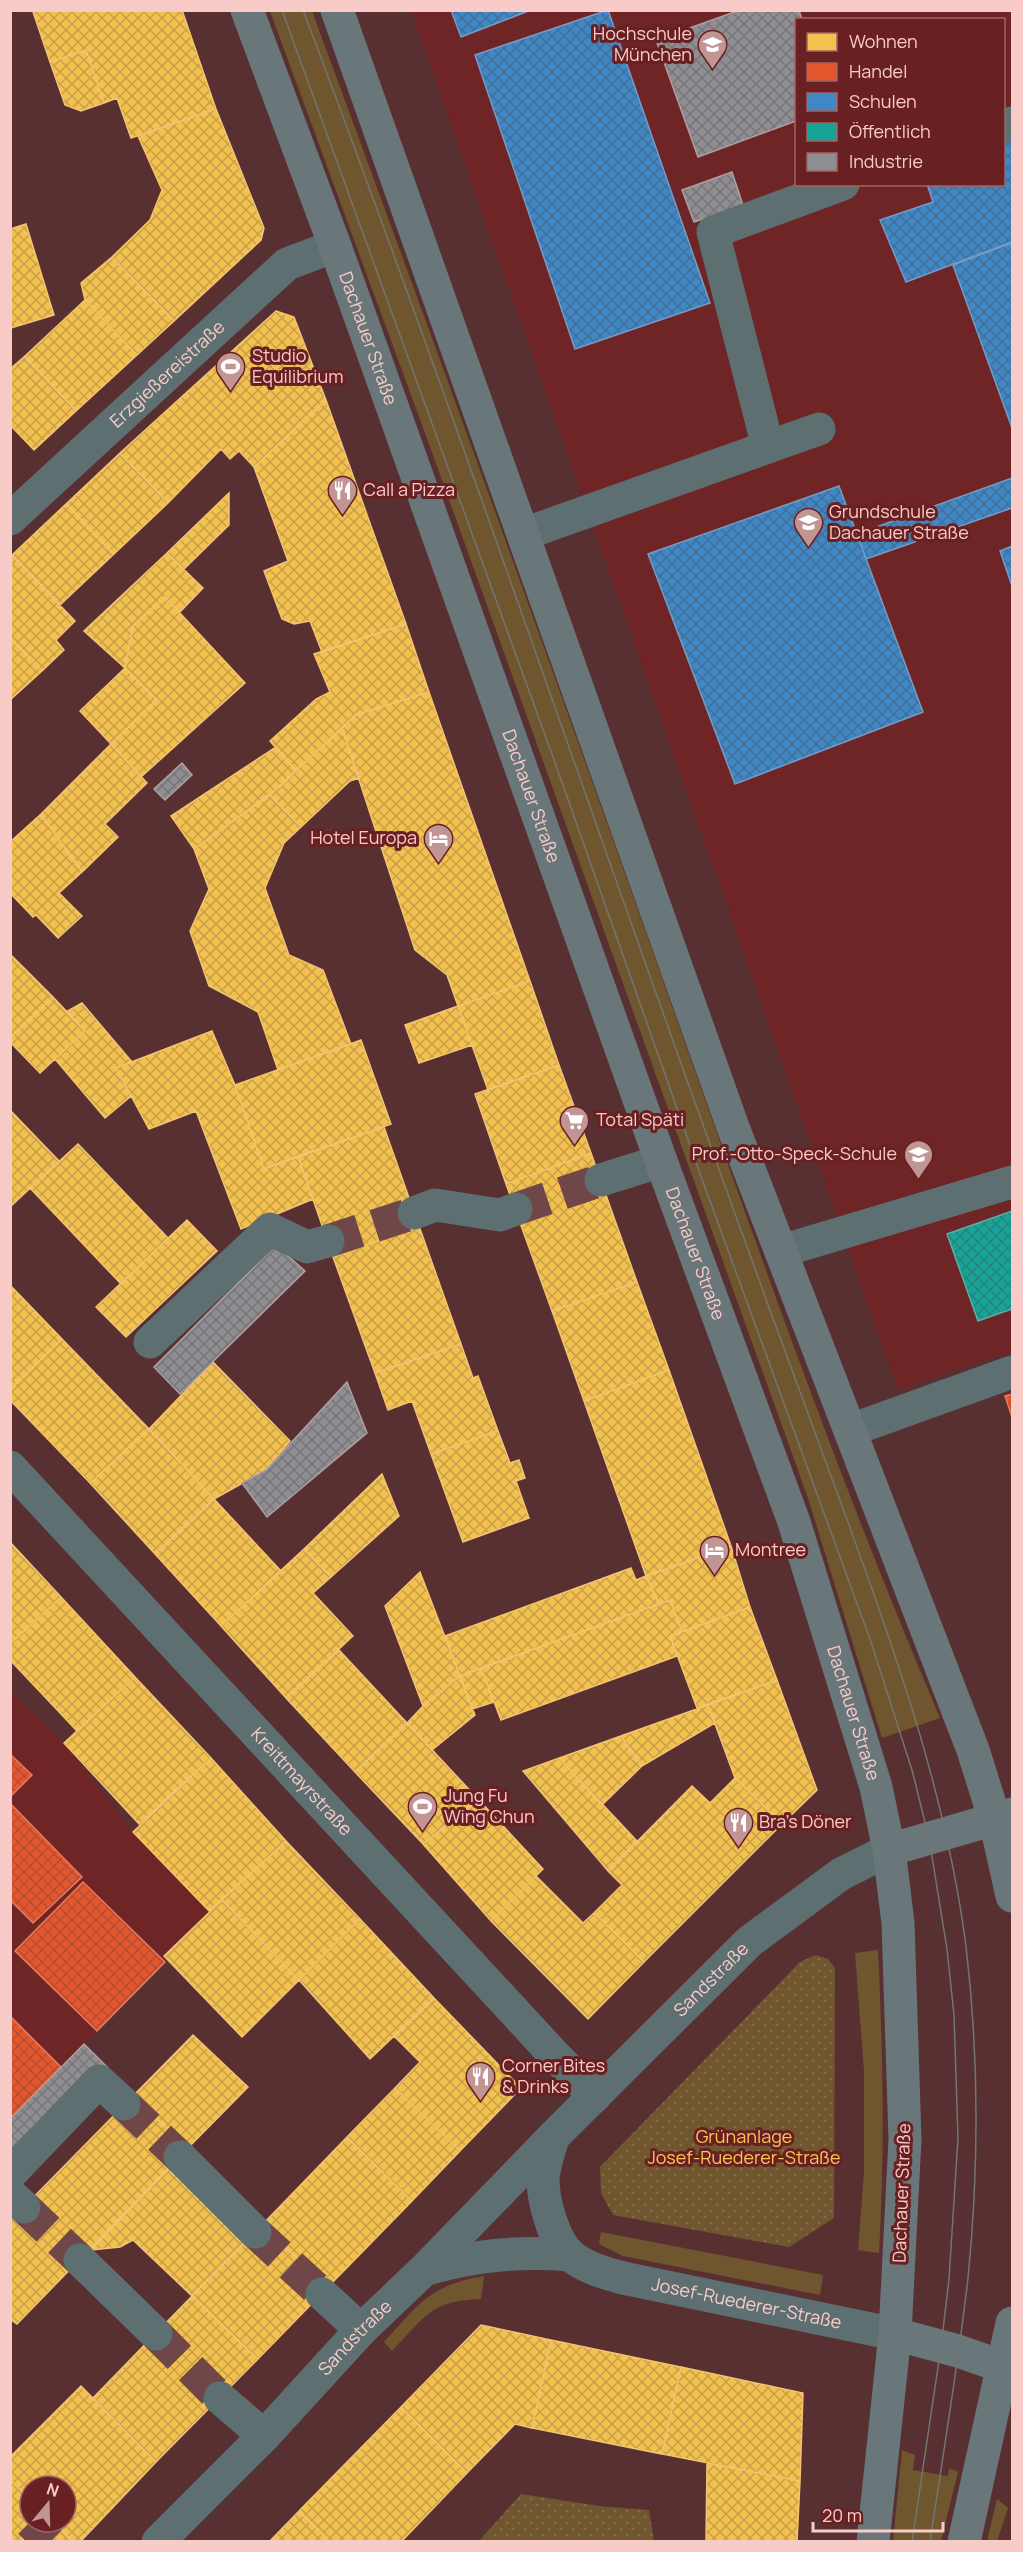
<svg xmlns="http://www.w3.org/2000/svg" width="1023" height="2552" font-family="Manrope,sans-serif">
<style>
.built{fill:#6f2426;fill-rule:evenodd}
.green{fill:#70562e}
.park{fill:url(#park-dots)}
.homes{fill:url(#homes-cross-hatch);stroke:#f4c473;stroke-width:1.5}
.shops{fill:url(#shops-cross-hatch);stroke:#ea7a5c;stroke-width:1.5}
.schools{fill:url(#schools-cross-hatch);stroke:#769cc6;stroke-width:1.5}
.public{fill:url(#public-cross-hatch);stroke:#5aafa6;stroke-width:1.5}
.industry{fill:url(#industry-cross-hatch);stroke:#ada0a2;stroke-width:1.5}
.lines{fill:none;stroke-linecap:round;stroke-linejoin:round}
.minor-tunnel{stroke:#704748;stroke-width:33;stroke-dasharray:33 16;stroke-linecap:butt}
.minor{stroke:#5e6f71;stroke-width:33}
.major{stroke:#69777a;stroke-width:33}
.tram{stroke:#737475;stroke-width:1.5}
.labels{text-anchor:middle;stroke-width:6;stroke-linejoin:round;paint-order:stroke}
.poi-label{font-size:18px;fill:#f8cbc8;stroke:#682022;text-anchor:start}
.street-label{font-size:18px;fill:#f8cbc8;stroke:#682022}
.park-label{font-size:18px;fill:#fbc555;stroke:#682022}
</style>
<defs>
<pattern id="park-dots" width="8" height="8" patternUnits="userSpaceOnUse" patternTransform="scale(1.5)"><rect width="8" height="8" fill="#70562e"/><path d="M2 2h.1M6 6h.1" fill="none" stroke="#856d4b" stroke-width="1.8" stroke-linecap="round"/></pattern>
<pattern id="homes-cross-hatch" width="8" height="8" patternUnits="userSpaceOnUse" patternTransform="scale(1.5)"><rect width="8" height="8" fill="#f2c14e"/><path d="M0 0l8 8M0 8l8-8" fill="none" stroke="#c8a04a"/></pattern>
<pattern id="shops-cross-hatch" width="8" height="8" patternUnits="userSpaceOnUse" patternTransform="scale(1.5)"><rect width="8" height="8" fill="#e4572e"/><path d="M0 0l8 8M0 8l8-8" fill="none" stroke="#b64f32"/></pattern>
<pattern id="schools-cross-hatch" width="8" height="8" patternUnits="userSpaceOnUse" patternTransform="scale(1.5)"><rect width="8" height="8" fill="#3f88c5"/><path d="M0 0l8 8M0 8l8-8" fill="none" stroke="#436e95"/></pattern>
<pattern id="public-cross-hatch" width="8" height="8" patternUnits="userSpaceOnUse" patternTransform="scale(1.5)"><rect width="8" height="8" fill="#17a398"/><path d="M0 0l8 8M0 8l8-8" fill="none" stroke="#26847c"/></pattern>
<pattern id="industry-cross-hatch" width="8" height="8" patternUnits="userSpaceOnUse" patternTransform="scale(1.5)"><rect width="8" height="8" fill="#8d8d92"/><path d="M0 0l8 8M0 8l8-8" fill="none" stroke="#797578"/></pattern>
</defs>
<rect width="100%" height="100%" fill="#583031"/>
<!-- built -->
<path class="built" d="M 411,11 L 1012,11 L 1012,1351 L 898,1390 ZM 796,20 L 1004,20 L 1004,184 L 796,184 Z
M 10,1691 L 64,1743 L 133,1832 L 209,1911 L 165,1962 L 11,2118 Z"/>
<!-- green -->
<path class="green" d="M 270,11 L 312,11 C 425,317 536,623 645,930 C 739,1195 830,1460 940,1718 L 882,1738 L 808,1498 L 429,444 Z
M 878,1950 C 883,2051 885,2151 879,2253 L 858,2250 L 864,2173 L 864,2071 L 855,1953 Z
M 601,2232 L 823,2275 L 820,2295 L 623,2256 L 599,2244 Z
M 484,2276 L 481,2299 C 431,2300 425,2317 392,2351 L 384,2342 C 419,2304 430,2285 484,2276 Z
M 902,2450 L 915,2455 L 913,2470 L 948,2476 L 949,2468 L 958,2472 L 941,2541 L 893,2541 Z
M 997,2499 L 1008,2508 L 997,2541 L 987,2541 Z"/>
<!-- park -->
<path class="park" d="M 816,1955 L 828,1959 L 835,1968 L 834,2218 L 789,2247 L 613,2215 L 601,2193 L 600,2167 L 800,1962 Z
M 521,2494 L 599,2506 L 649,2510 L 654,2541 L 479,2541 Z"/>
<!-- homes -->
<path class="homes" d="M 37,10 L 182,10 L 216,109 L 131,138 L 117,98 L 104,103 L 86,50 L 50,62 L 33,12 Z
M 86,50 L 104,103 L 81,111 L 65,105 L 50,62 Z
M 216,109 L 264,228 L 261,240 L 174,321 L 112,257 L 150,220 L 162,190 L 138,136 Z
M 26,224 L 54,315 L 11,328 L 10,229 Z
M 112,257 L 174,321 L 137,355 L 85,300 L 81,283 Z
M 85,300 L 137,355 L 76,411 L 25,356 Z
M 276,311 L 294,317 L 326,400 L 254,467 L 239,451 L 230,459 L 221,449 L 168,503 L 120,453 Z
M 25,356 L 76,411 L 34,450 L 10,425 L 10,369 Z
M 326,400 L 406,624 L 322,652 L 310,621 L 294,624 L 282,619 L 264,571 L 288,561 L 254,467 Z
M 120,453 L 168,503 L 114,554 L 66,504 Z
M 229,493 L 229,525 L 184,569 L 167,553 Z
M 66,504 L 114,554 L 60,605 L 12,555 Z
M 167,553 L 203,588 L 180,612 L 165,597 L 133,626 L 125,668 L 84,631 Z
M 12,555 L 75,621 L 56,640 L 64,650 L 42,671 L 10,638 Z
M 165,597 L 245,683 L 141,777 L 111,744 L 157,700 L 125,668 L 133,626 Z
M 406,624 L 429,692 L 355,715 L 296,771 L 270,741 L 316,699 L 330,692 L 314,654 Z
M 10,638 L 42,671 L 10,700 Z
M 125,668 L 157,700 L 111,744 L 80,711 Z
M 429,692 L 530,981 L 458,1006 L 447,975 L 415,950 L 342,728 L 355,715 Z
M 342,728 L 359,778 L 350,781 L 301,827 L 270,795 Z
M 111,744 L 147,783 L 105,824 L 118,837 L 82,872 L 41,814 Z
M 276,747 L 296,771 L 281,786 L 194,849 L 171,816 Z
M 270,795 L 301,827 L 284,843 L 265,888 L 289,955 L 323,970 L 351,1044 L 278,1070 L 258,1012 L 209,986 L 190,931 L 209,889 L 194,849 Z
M 41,814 L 82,872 L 59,893 L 82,916 L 58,938 L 36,915 L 33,917 L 10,893 L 10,842 Z
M 10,954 L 53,997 L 10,1038 Z
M 530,981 L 559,1065 L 488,1090 L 458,1006 Z
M 53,997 L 85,1031 L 40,1073 L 10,1042 L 10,1038 Z
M 82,1003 L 132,1062 L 116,1068 L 131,1096 L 105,1118 L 55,1059 L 85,1031 L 66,1012 Z
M 458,1006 L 472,1045 L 419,1063 L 405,1025 Z
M 212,1031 L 235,1085 L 264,1169 L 298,1156 L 313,1199 L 241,1229 L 196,1111 L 149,1129 L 116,1068 Z
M 361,1040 L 391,1124 L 264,1169 L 235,1085 Z
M 559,1065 L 591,1153 L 506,1184 L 475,1094 Z
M 10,1110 L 59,1161 L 10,1207 Z
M 384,1127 L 419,1226 L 333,1257 L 298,1156 Z
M 78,1144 L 168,1238 L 121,1284 L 30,1188 Z
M 591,1153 L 637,1282 L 552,1311 L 506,1184 Z
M 187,1220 L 217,1251 L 126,1337 L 96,1307 Z
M 419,1226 L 461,1344 L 375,1373 L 333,1257 Z
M 637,1282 L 669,1370 L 584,1401 L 552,1311 Z
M 10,1285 L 62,1339 L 10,1389 Z
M 62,1339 L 149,1429 L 90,1483 L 10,1400 L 10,1389 Z
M 461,1344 L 473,1378 L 478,1376 L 498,1431 L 431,1454 L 412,1401 L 388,1410 L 375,1373 Z
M 213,1362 L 290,1441 L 266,1470 L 214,1499 L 149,1429 Z
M 669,1370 L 731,1546 L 646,1576 L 584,1401 Z
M 149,1429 L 214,1499 L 155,1554 L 90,1483 Z
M 498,1431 L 510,1463 L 519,1460 L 525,1478 L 516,1481 L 529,1518 L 463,1542 L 431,1454 Z
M 382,1474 L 399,1516 L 331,1577 L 304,1549 Z
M 214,1499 L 281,1571 L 221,1626 L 155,1554 Z
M 10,1542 L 61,1597 L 10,1644 Z
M 731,1546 L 750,1607 L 682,1632 L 670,1600 L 659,1604 L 646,1576 Z
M 304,1549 L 331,1577 L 313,1593 L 353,1636 L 286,1698 L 221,1626 Z
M 631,1568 L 636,1580 L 646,1576 L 659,1604 L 460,1676 L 445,1636 Z
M 420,1572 L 460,1676 L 423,1706 L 385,1606 Z
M 61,1597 L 135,1677 L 77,1731 L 10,1660 L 10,1644 Z
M 670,1600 L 682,1632 L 670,1636 L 677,1656 L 501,1720 L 481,1668 Z
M 750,1607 L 777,1680 L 697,1708 L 670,1636 Z
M 339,1650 L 407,1723 L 355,1772 L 286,1698 Z
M 481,1668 L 494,1702 L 472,1709 L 460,1676 Z
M 460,1676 L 475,1715 L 432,1750 L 407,1723 L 423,1706 Z
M 135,1677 L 211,1758 L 139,1824 L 64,1743 Z
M 777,1680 L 817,1790 L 782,1824 L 735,1778 L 708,1705 Z
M 708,1705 L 715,1723 L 642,1766 L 621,1736 Z
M 407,1723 L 478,1799 L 423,1844 L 355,1772 Z
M 621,1736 L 642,1766 L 602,1805 L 559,1758 Z
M 211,1758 L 286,1841 L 209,1911 L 133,1832 Z
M 559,1758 L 637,1841 L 608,1871 L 523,1771 Z
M 735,1778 L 782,1824 L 644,1962 L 594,1913 L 622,1885 L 608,1871 L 692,1786 L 710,1803 Z
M 478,1799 L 543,1869 L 491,1921 L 423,1844 Z
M 286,1841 L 360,1919 L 299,1980 L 222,1900 Z
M 536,1876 L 583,1923 L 594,1913 L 644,1962 L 588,2019 L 491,1921 Z
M 222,1900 L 299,1980 L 242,2037 L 164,1956 Z
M 360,1919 L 434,1998 L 370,2059 L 299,1980 Z
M 434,1998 L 521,2088 L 460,2151 L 395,2088 L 420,2062 L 394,2036 Z
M 193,2035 L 248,2087 L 188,2148 L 133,2096 Z
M 395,2088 L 460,2151 L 412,2201 L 347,2137 Z
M 133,2096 L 188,2148 L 17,2324 L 10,2319 L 10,2221 Z
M 347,2137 L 412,2201 L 328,2287 L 262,2225 Z
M 170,2168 L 246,2241 L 192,2296 L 133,2240 L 120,2247 L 91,2250 Z
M 262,2225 L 328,2287 L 258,2359 L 192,2296 Z
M 192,2296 L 258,2359 L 156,2462 L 93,2398 Z
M 481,2325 L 551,2340 L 532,2428 L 515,2424 L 467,2473 L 401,2407 Z
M 551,2340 L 681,2367 L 662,2454 L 532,2428 Z
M 681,2367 L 803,2393 L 800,2481 L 662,2454 Z
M 81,2386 L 156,2462 L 80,2542 L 73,2542 L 53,2522 L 66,2522 L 66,2486 L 30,2486 L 30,2499 L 10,2480 L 10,2457 Z
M 401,2407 L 467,2473 L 401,2542 L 330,2542 L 299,2511 Z
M 707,2463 L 800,2481 L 797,2542 L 706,2542 Z
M 10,2480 L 30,2499 L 30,2522 L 53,2522 L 73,2542 L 10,2542 Z
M 299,2511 L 330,2542 L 269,2542 Z"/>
<!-- shops -->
<path class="shops" d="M 1012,1394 L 1012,1417 L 1005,1396 Z
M 10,1754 L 32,1775 L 10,1797 Z
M 10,1803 L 82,1877 L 33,1923 L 10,1900 Z
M 83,1882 L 165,1962 L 97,2031 L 15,1951 Z
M 10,2016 L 61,2067 L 10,2119 Z"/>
<!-- schools -->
<path class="schools" d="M 451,10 L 531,10 L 461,37 Z
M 608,10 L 710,303 L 575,349 L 475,55 Z
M 1012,135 L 1012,242 L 906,282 L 880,220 L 933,202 L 927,184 L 1004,184 L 1004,139 Z
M 1011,243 L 1012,247 L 1012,428 L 953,265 Z
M 1012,478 L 1012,508 L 866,559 L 857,534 Z
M 839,486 L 923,712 L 735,784 L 648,554 Z
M 1012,546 L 1012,586 L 1000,551 Z"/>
<!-- public -->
<path class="public" d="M 1012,1211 L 1012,1309 L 978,1321 L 947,1234 Z"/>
<!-- industry -->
<path class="industry" d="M 740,10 L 799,10 L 802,20 L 796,20 L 796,121 L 698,157 L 656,40 Z
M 732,172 L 743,205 L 694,222 L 682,190 Z
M 182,763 L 192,775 L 165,800 L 154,789 Z
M 276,1245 L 305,1271 L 180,1394 L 154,1367 Z
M 347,1382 L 367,1433 L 267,1517 L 242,1483 L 266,1470 Z
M 84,2044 L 108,2068 L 10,2165 L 10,2119 Z"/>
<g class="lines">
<!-- minor-tunnel -->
<path class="minor-tunnel" d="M 516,1209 L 601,1180
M 328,1241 L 414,1213
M 124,2104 L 180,2157
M 24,2207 L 80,2260
M 255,2232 L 322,2294
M 156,2334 L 220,2398
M 30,2522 L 50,2542"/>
<!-- minor -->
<g class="minor">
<path d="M 1004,126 L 1012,123"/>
<path d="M 768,447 L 819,429"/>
<path id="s1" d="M 10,519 L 287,264 L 335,246"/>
<path d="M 524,534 L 768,447 L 713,232 L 843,184"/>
<path d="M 601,1180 L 661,1161"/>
<path d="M 414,1213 L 435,1205 L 500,1215 L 516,1209"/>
<path d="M 781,1251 L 1012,1182"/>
<path d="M 150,1342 L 270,1229 L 307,1247 L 328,1241"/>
<path d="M 851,1430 L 1012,1372"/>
<path id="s2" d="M 10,1467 L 559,2060 L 595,2096"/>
<path id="s3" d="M 553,2138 C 549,2151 544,2165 543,2179 C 543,2201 554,2242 571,2256 C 586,2268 605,2273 623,2278 L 895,2334"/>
<path d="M 180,2157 L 255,2232"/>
<path d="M 10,2174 L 99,2081 L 124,2104"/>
<path d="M 10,2194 L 24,2207"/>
<path d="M 80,2260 L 156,2334"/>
<path d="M 426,2269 C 477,2255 518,2251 570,2255"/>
<path d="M 322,2294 L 361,2330"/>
<path d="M 220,2398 L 264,2436"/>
<path id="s4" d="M 158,2542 L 264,2436 L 361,2330 L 425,2269 L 554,2136 L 750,1941 L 841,1874 L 889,1850"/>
</g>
<!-- major -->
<g class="major">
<path id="s5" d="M 247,10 L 335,246 L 661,1161 L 794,1522 L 876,1787 L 889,1850 L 898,1923 L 905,2139 L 895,2334 L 873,2542"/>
<path d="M 337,10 L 734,1130 L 973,1750 L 995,1820 L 1012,1896"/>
<path d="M 889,1850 L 1012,1814"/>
<path d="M 895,2334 L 958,2351 L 1012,2370"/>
<path d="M 964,2542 L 1012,2323"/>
</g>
<!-- tram -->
<path class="tram" d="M 282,10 L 553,757 L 702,1179 L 870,1639 L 912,1770 L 929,1838 L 947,1949 L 954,2015 L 958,2138 L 949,2279 L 941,2347 L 912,2542
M 303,10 C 449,396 581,787 721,1175 C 763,1292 806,1408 849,1525 C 899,1662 947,1800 966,1946 C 979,2056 979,2168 968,2278 C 958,2366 943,2454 930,2542"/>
</g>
<!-- icons -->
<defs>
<symbol id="university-pin" viewBox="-11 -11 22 30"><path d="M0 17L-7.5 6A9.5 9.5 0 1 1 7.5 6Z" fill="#c09593" stroke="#682022"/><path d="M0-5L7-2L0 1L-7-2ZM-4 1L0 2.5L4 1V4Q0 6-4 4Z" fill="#fff"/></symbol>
<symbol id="stadium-pin" viewBox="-11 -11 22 30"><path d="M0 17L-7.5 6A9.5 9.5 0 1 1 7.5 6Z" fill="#c09593" stroke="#682022"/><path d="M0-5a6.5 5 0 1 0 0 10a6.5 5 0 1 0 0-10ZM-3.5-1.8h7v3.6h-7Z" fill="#fff"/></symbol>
<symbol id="restaurant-pin" viewBox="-11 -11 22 30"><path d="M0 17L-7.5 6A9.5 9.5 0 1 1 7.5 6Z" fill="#c09593" stroke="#682022"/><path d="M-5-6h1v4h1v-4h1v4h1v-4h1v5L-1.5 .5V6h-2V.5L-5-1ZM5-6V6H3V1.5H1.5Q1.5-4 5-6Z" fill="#fff"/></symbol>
<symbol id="school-pin" viewBox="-11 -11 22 30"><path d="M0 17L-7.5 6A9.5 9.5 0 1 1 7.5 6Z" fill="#c09593" stroke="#682022"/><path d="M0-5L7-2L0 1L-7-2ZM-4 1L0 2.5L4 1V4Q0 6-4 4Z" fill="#fff"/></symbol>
<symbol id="hotel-pin" viewBox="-11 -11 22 30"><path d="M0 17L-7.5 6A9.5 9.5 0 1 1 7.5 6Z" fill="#c09593" stroke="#682022"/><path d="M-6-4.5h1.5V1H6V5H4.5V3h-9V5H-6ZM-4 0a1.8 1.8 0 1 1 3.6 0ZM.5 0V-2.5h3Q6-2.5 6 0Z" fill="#fff"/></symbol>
<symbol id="supermarket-pin" viewBox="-11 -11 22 30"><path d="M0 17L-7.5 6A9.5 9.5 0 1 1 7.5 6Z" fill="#c09593" stroke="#682022"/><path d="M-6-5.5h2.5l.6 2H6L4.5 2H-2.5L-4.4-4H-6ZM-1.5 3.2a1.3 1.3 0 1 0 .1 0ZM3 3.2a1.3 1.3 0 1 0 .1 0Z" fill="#fff"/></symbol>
</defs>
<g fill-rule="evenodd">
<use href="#university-pin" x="696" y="28" width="33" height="45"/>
<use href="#stadium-pin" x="214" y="350" width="33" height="45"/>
<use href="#restaurant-pin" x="326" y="474" width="33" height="45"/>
<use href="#school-pin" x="792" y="506" width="33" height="45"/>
<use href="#hotel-pin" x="422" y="822" width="33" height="45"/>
<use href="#supermarket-pin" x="558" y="1104" width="33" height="45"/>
<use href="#school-pin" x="902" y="1138" width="33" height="45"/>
<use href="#hotel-pin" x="698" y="1534" width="33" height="45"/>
<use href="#stadium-pin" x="406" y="1790" width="33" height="45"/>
<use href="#restaurant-pin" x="722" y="1806" width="33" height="45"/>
<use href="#restaurant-pin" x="464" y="2060" width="33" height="45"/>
</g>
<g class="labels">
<!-- poi labels -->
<g class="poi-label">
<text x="692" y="40" text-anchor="end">Hochschule<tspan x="692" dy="21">München</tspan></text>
<text x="252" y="362">Studio<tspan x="252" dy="21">Equilibrium</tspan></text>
<text x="363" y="496">Call a Pizza</text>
<text x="829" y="518">Grundschule<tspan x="829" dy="21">Dachauer Straße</tspan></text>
<text x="417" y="844" text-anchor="end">Hotel Europa</text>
<text x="596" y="1126">Total Späti</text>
<text x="897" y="1160" text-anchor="end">Prof.-Otto-Speck-Schule</text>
<text x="735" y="1556">Montree</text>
<text x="444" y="1802">Jung Fu<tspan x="444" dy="21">Wing Chun</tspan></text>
<text x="759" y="1828">Bra’s Döner</text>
<text x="502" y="2072">Corner Bites<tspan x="502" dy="21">&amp; Drinks</tspan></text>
</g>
<!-- street labels -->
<g class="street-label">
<text dy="6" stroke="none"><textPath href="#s5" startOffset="350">Dachauer Straße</textPath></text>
<text dy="6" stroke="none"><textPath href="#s1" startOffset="214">Erzgießereistraße</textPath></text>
<text dy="6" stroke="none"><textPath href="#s5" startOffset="836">Dachauer Straße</textPath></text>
<text dy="6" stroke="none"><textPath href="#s5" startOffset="1322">Dachauer Straße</textPath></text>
<text dy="6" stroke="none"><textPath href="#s5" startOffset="1808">Dachauer Straße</textPath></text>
<text dy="6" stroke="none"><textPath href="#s2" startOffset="429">Kreittmayrstraße</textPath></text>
<text dy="6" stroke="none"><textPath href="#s4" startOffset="789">Sandstraße</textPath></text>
<text transform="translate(902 2193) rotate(-88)" y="6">Dachauer Straße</text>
<text dy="6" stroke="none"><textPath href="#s3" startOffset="309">Josef-Ruederer-Straße</textPath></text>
<text dy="6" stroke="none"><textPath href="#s4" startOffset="284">Sandstraße</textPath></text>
</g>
<!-- park labels -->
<g class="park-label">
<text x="744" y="2143">Grünanlage<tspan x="744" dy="21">Josef-Ruederer-Straße</tspan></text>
</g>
</g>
<!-- border -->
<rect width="1023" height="2552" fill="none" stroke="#f8cbc8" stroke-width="24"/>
<!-- legend -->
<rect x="795" y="18" width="210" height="168" fill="#682022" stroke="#a26464" stroke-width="1.5"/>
<rect x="807" y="33" width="30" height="18" fill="#f2c14e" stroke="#a26464" stroke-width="1.5"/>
<text x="849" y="48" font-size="18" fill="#f8cbc8">Wohnen</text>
<rect x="807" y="63" width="30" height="18" fill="#e4572e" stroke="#a26464" stroke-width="1.5"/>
<text x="849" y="78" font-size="18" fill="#f8cbc8">Handel</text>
<rect x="807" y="93" width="30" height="18" fill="#3f88c5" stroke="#a26464" stroke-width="1.5"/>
<text x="849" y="108" font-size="18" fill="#f8cbc8">Schulen</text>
<rect x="807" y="123" width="30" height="18" fill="#17a398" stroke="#a26464" stroke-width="1.5"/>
<text x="849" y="138" font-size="18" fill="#f8cbc8">Öffentlich</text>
<rect x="807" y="153" width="30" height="18" fill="#8d8d92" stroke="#a26464" stroke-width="1.5"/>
<text x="849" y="168" font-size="18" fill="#f8cbc8">Industrie</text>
<!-- north arrow -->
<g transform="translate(48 2504) rotate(19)"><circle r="28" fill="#682022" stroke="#a26464" stroke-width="1.5"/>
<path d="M0-4.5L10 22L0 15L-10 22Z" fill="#c09593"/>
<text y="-9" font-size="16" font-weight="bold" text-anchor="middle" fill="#f8cbc8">N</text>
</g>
<!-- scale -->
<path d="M813 2522v9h130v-9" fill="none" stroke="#f8cbc8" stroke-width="3"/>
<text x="822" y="2522" font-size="18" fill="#f8cbc8" stroke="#682022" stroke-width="4.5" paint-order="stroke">20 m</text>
</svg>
